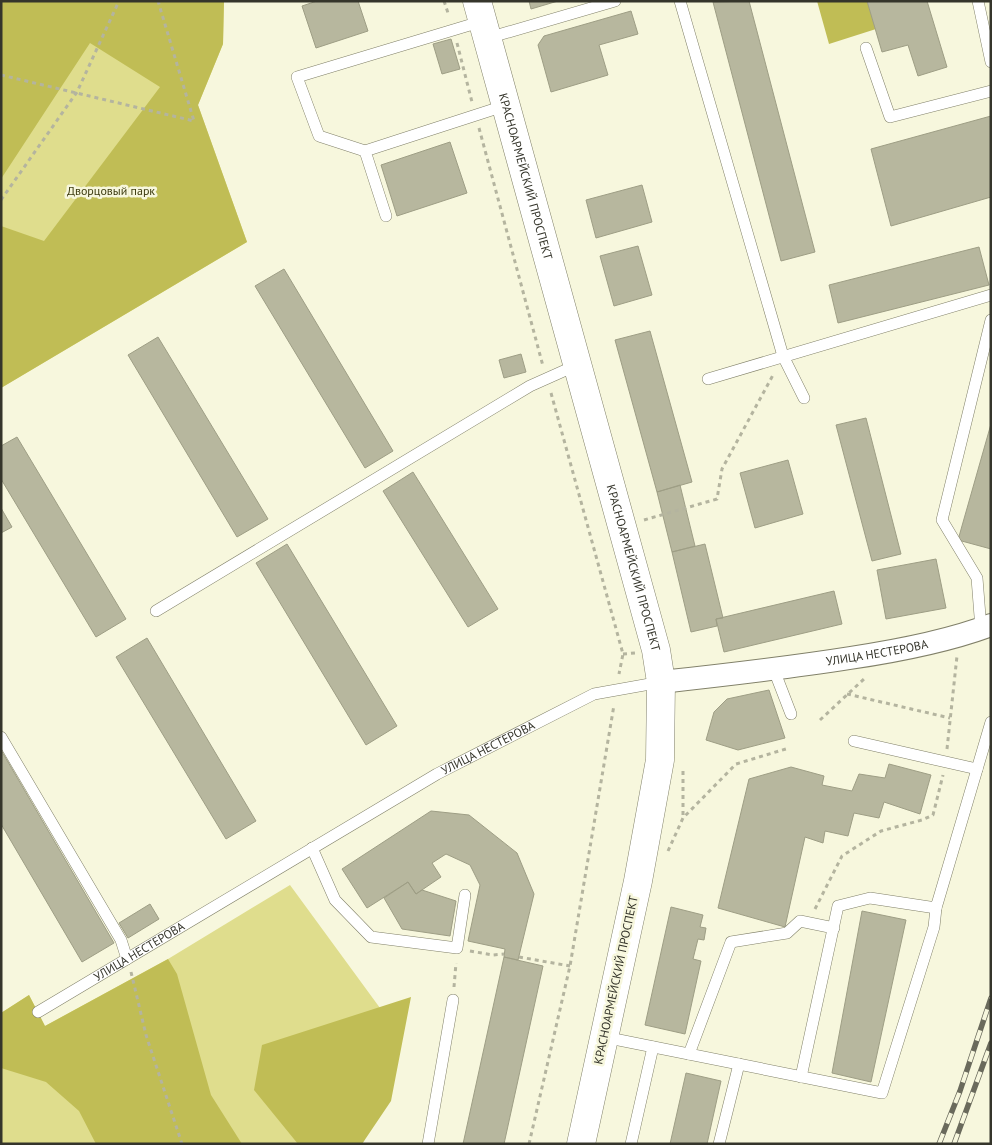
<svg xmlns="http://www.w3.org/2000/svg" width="992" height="1145" font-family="'PT Sans',sans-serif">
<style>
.green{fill:#dfdd8d}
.forest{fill:#c0bd55}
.building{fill:#b7b79e;stroke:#9e9e85}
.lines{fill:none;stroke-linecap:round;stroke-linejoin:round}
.service-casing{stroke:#818069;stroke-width:12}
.minor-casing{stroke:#818069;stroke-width:24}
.secondary-casing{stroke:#818069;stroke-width:29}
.path{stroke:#b4b49f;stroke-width:3;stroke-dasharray:4 4;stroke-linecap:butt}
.service{stroke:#fff;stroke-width:11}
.minor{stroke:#fff;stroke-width:22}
.secondary{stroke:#fff;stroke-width:28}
.rail-casing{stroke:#6a6a5c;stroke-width:5.5}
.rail{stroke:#f7f7dd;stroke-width:4;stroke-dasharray:11;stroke-linecap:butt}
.labels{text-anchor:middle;stroke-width:5;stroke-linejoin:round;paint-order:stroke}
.street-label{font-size:12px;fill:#35352b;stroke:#f7f7dd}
.park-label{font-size:12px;fill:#3e3c11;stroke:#f7f7dd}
</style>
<rect width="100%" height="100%" fill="#f7f7dd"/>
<!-- green -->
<path class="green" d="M 1,1 L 224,1 L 223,44 L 198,105 L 247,242 L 1,388 Z
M 290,885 L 380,1008 L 365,1139 L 362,1144 L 1,1144 L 1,1013 L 29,995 L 45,1026 L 168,959 Z"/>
<!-- forest -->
<path class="forest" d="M 1,1 L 224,1 L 223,44 L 198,105 L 247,242 L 1,388 L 1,226 L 44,241 L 160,87 L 90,43 L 1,179 Z
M 817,1 L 867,1 L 876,29 L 829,44 Z
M 168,959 L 177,974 L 211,1095 L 242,1144 L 96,1144 L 79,1111 L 46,1082 L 1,1068 L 1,1013 L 29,995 L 45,1026 Z
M 411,997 L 391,1101 L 362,1144 L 298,1144 L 254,1090 L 262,1045 Z"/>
<!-- building -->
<path class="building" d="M 317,1 L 358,1 L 368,31 L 316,48 L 302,6 Z
M 529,1 L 558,1 L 531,9 Z
M 749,1 L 815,252 L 781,261 L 713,2 Z
M 867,1 L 927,1 L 947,67 L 918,76 L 908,45 L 882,52 Z
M 631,11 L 638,34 L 599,45 L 608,75 L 551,92 L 538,45 L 544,36 Z
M 451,39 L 460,69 L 442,74 L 433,44 Z
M 991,116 L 991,197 L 891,226 L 871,149 Z
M 450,142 L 467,193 L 397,216 L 381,165 Z
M 642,185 L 652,222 L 596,238 L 586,200 Z
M 638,246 L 652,295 L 614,306 L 600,256 Z
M 979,247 L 989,285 L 838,323 L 829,285 Z
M 284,269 L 393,451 L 365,468 L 255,286 Z
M 650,331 L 692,482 L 657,492 L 615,340 Z
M 158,337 L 268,519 L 237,537 L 128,355 Z
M 521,354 L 526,372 L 504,378 L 499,360 Z
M 866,418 L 901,554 L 872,561 L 836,425 Z
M 991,424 L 991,549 L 958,540 Z
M 17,437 L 126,619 L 96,637 L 1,479 L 1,446 Z
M 788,460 L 803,514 L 755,528 L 740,473 Z
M 413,472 L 498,609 L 468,627 L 383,491 Z
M 680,485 L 695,546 L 672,552 L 657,492 Z
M 1,508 L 12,527 L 1,533 Z
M 287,544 L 397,726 L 366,745 L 256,563 Z
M 705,544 L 723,618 L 716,619 L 717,626 L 691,632 L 672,552 Z
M 936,559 L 946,608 L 886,619 L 877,570 Z
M 834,591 L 842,624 L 724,652 L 716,619 Z
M 147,638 L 256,821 L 226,839 L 116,657 Z
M 769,690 L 785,738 L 738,750 L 706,740 L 714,712 L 727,699 Z
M 1,750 L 114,943 L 82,962 L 1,824 Z
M 889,764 L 931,775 L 920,814 L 884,802 L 879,818 L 854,813 L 848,836 L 825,831 L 823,843 L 805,837 L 785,927 L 718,908 L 749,779 L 791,767 L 824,776 L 822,785 L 852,791 L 859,774 L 885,778 Z
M 431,811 L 469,815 L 517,853 L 534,894 L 518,960 L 504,957 L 505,949 L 468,941 L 480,885 L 470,865 L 446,854 L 432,863 L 441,877 L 416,894 L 408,882 L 367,908 L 342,869 Z
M 408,882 L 416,894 L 422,890 L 456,901 L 450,936 L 402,929 L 384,898 Z
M 150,904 L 159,919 L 128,938 L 119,923 Z
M 671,907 L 703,915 L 700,927 L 706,928 L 704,940 L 698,939 L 693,959 L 701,961 L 685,1034 L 645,1025 Z
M 862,911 L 906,920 L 871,1082 L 832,1073 Z
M 504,957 L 543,966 L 504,1144 L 463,1144 Z
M 686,1073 L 721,1081 L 707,1144 L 670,1144 Z"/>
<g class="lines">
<defs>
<g id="service">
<path d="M 680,1 L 783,356 L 804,398"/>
<path d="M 978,1 L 991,62"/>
<path d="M 488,38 L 615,1"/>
<path d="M 866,48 L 890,117 L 991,91"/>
<path d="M 365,151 L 319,136 L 297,77 L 483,21"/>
<path d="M 386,216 L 365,151 L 507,105"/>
<path d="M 708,379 L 991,295"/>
<path d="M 156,611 L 530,386 L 577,365"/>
<path d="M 981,629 L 977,578 L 942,520 L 991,320"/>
<path d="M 774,670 L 791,714"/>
<path d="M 1,737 L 121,940 L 127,959"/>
<path d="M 854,741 L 977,769"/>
<path d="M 312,848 L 335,900 L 371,937 L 457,948 L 465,895"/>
<path id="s1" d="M 38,1012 L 437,774 L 594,694 L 661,682"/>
<path d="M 604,1037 L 882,1093 L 934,927 L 936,908"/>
<path d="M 689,1054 L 731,942 L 787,933 L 800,921 L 834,928"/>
<path d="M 801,1077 L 838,906 L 870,898 L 936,908 L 991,722"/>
<path d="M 428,1144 L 453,1000"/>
<path d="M 631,1144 L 653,1047"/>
<path d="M 719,1144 L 739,1064"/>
</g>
<g id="minor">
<path id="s2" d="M 661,682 C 725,675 787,668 850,658 C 897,651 946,642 991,625"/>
</g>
<g id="secondary">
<path id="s3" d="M 477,1 L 656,650 L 661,682 L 660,760 L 638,881 L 581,1144"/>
</g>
</defs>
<!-- service casing -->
<use href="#service" class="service-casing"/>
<!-- minor casing -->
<use href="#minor" class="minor-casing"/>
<!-- secondary casing -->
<use href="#secondary" class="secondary-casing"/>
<!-- path -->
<path class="path" d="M 444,1 L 449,16
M 457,43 L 472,102
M 1,75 L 194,121 L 158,1
M 479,128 L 543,366
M 1,200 L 77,92 L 119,1
M 551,393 L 623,654 L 619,674
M 644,520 L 717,499 L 722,469 L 773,375
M 623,654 L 635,653
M 847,694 L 950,718
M 820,720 L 865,678
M 947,749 L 957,656
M 683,771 L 683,818
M 668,851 L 683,818 L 736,764 L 789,748
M 815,909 L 842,856 L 881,831 L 922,820 L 933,815 L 943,775
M 470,951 L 493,955 L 504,954
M 519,957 L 570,966
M 131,972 L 146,1035 L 182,1144
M 454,987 L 456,963
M 529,1144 L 570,966 L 614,705"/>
<!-- service -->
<use href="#service" class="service"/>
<!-- minor -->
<use href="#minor" class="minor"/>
<!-- secondary -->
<use href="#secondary" class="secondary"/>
<defs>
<path id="rail" d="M 939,1144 L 960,1091 L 991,998
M 954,1144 L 991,1043"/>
</defs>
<!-- rail casing -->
<use href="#rail" class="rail-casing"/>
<!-- rail -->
<use href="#rail" class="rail"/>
</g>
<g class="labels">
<!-- street labels -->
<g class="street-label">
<text dy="4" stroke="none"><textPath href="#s3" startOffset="182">КРАСНОАРМЕЙСКИЙ ПРОСПЕКТ</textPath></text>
<text dy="4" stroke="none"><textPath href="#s3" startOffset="588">КРАСНОАРМЕЙСКИЙ ПРОСПЕКТ</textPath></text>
<text dy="4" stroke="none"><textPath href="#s2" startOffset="218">УЛИЦА НЕСТЕРОВА</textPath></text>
<text dy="4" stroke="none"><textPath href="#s1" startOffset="522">УЛИЦА НЕСТЕРОВА</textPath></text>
<text dy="4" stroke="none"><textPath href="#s1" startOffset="118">УЛИЦА НЕСТЕРОВА</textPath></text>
<text transform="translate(616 980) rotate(-78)" y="4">КРАСНОАРМЕЙСКИЙ ПРОСПЕКТ</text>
</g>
<!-- park labels -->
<g class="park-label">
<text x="111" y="195">Дворцовый парк</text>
</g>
</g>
<!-- border -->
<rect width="992" height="1145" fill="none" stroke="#35352b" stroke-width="5"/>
</svg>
